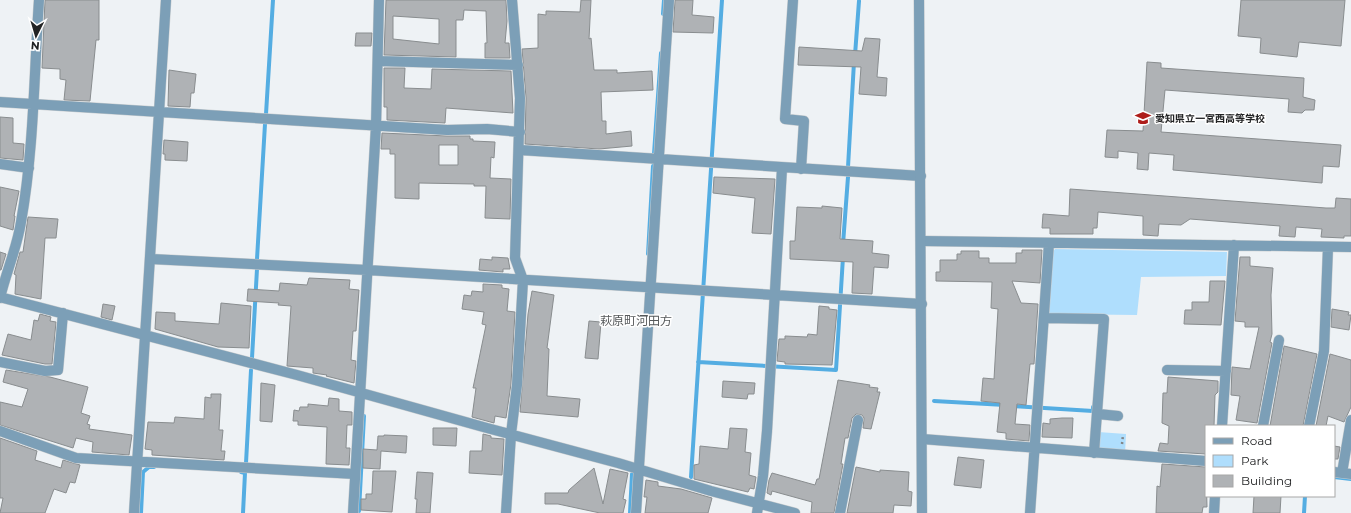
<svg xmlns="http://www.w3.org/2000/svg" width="1351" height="513" font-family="Montserrat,'Noto Sans JP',sans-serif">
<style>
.green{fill:#afdefd}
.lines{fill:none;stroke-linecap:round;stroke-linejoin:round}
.stream{stroke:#54ade2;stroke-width:4}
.building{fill:#afb2b5;stroke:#898d8f;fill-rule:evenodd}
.minor-casing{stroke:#c9cdcf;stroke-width:11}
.tertiary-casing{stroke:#c9cdcf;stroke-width:11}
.path{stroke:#838587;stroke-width:2.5;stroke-dasharray:2 3;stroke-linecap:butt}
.minor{stroke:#7c9fb7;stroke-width:10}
.tertiary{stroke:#7c9fb7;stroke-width:10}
.labels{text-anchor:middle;stroke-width:3;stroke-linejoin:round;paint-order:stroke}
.poi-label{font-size:10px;font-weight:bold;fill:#222324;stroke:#fff;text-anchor:start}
.quarter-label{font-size:12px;fill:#55585a;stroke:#fff}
</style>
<rect width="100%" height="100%" fill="#eef2f5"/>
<!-- green -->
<path class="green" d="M 1055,249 L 1227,252 L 1226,276 L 1141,277 L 1137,315 L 1049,314 L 1053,252 Z
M 1098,432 L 1126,434 L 1125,454 L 1097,451 Z"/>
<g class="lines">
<!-- stream -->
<path class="stream" d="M 663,14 L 664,0
M 855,55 L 859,1
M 266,114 L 273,0
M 654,154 L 661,53
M 848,167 L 854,62
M 843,244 L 848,177
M 648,254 L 653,166
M 257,259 L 265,124
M 252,358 L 257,269
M 698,362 L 836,370 L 843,257
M 934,401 L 1005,405
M 1012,406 L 1093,411 L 1093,407
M 246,463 L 251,370
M 241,472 L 245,473 L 243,513
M 691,477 L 722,0
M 1334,477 L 1351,479
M 359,511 L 364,416
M 141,513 L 143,472 L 149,467 L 154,467
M 630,513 L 632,474
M 1304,513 L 1305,496"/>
</g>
<!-- building -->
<path class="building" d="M 45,0 L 99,0 L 99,40 L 96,40 L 90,101 L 64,100 L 66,80 L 60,79 L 60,69 L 42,68 Z
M 386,0 L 506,0 L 507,21 L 505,43 L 509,43 L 510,58 L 485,58 L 485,43 L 487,43 L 486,11 L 464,10 L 463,20 L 456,20 L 456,57 L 384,55 ZM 393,16 L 439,19 L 439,44 L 393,39 Z
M 581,0 L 591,0 L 589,39 L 591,38 L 594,70 L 617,70 L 617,73 L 652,71 L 653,90 L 601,92 L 602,121 L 606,121 L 606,134 L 631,131 L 632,146 L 599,149 L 525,144 L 526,98 L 522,49 L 538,48 L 538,14 L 546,15 L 546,11 L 580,12 Z
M 675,0 L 693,0 L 692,15 L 714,17 L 713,33 L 673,32 Z
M 1241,0 L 1345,0 L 1341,46 L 1299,42 L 1297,57 L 1260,53 L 1261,38 L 1238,36 Z
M 356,33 L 372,33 L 371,46 L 355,46 Z
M 865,38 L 880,39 L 877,77 L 887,78 L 886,96 L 859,94 L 861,67 L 798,65 L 799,47 L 862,51 Z
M 1147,62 L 1161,63 L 1161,68 L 1304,78 L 1303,97 L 1315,100 L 1314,110 L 1305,110 L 1302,113 L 1288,112 L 1289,99 L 1165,90 L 1161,132 L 1341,145 L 1339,167 L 1323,166 L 1322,183 L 1173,170 L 1174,155 L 1149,153 L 1148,170 L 1137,169 L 1138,153 L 1118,151 L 1118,158 L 1105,157 L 1107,130 L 1143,131 Z
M 384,68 L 405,68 L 404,88 L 431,89 L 432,69 L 511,71 L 513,113 L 446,108 L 445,123 L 387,120 L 387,107 L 384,107 Z
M 169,70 L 196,74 L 194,93 L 191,93 L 190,107 L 168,106 Z
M 0,117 L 13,118 L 13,143 L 24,144 L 23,160 L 0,158 Z
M 382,133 L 447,136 L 470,136 L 470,139 L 473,139 L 473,141 L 495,142 L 494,158 L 491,157 L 490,178 L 511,179 L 510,219 L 485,218 L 486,186 L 474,186 L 474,184 L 419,183 L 419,199 L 395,198 L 395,154 L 390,154 L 390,149 L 381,149 ZM 439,145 L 458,145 L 458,165 L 439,165 Z
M 164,140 L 188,142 L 187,161 L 165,160 L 165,154 L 163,154 Z
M 714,177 L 775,179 L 771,234 L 752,233 L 755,198 L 713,193 Z
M 0,187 L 19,191 L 14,216 L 15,216 L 13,230 L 0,226 Z
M 1070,189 L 1326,208 L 1335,208 L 1336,198 L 1351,199 L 1351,236 L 1344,236 L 1344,238 L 1321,237 L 1322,229 L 1296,227 L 1295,237 L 1279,236 L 1280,226 L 1190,219 L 1181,225 L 1159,224 L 1158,236 L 1143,235 L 1143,216 L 1098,212 L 1097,228 L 1093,228 L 1093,234 L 1050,234 L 1050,228 L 1042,228 L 1043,214 L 1069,216 Z
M 822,206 L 842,208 L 840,239 L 873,241 L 872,253 L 889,255 L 888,268 L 874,267 L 872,294 L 852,293 L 853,262 L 790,259 L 790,241 L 795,241 L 797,207 L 822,208 Z
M 28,217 L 58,219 L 56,238 L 45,238 L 41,299 L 15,294 L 16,275 L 14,274 L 20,252 L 23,252 Z
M 1022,250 L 1042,250 L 1040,283 L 1012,281 L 1021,303 L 1038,304 L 1034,364 L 1030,364 L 1026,405 L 1017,404 L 1015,424 L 1030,425 L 1029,441 L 1006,439 L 1006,433 L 997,432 L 1000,403 L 981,401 L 983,378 L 994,379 L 998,309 L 991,308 L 992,282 L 936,281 L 936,272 L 940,272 L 940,260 L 957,260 L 957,254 L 961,254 L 961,251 L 979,251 L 979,258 L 989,258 L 989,263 L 1016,263 L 1016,253 L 1022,253 Z
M 0,252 L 6,254 L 1,270 L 0,270 Z
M 492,257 L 508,258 L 510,269 L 503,269 L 503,272 L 479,270 L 480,259 L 492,260 Z
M 1240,257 L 1250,257 L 1250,266 L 1273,268 L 1271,295 L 1272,334 L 1270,342 L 1272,343 L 1257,423 L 1236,420 L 1240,396 L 1231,395 L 1232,367 L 1250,369 L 1259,327 L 1245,327 L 1245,322 L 1235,321 Z
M 309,278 L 350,280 L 349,289 L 359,290 L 356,331 L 353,331 L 351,360 L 356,361 L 354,383 L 326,376 L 327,375 L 313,373 L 313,368 L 287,366 L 291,306 L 278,305 L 279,303 L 247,301 L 248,289 L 279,291 L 280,283 L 307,285 Z
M 1210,281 L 1225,281 L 1221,325 L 1184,324 L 1185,310 L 1192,310 L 1192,302 L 1209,302 Z
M 483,284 L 502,285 L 502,288 L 509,289 L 507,311 L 515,312 L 511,384 L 506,418 L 495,416 L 494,423 L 472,417 L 476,388 L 473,388 L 486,325 L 482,324 L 484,312 L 462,309 L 464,295 L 471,296 L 472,291 L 483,292 Z
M 532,291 L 554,295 L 547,348 L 549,349 L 547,396 L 580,399 L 578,417 L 520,412 L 528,314 Z
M 221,303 L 251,306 L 249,348 L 218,347 L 155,329 L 156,312 L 175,313 L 175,321 L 219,324 Z
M 103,304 L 115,306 L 112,320 L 101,317 Z
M 819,306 L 829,307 L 829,309 L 837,310 L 832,365 L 785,364 L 785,362 L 777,361 L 779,339 L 785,339 L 785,336 L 807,337 L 808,334 L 817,335 Z
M 1332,309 L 1349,312 L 1348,315 L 1351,315 L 1349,330 L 1331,327 Z
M 40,314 L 51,317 L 50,321 L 56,322 L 52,364 L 45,364 L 2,355 L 8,334 L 31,340 L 34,320 L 38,321 Z
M 589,321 L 601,322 L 598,359 L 585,358 Z
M 1284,346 L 1317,354 L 1303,426 L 1270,426 Z
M 1330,354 L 1351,360 L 1351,407 L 1344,422 L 1328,416 L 1326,426 L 1316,426 Z
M 6,370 L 50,377 L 88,387 L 81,413 L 90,416 L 87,424 L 90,425 L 89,429 L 132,435 L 129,455 L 92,452 L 93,442 L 76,438 L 73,448 L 0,425 L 0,402 L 22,407 L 28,389 L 3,382 Z
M 1168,377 L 1218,381 L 1218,392 L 1215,395 L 1214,426 L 1206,426 L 1206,454 L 1158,451 L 1160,443 L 1168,444 L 1169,426 L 1162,423 L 1163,393 L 1167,393 Z
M 838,380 L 870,385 L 869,387 L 878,388 L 877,392 L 880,392 L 871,429 L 863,428 L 864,418 L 862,415 L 856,414 L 852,418 L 848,438 L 845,438 L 841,464 L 843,464 L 834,513 L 811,513 L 812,502 L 772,491 L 771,495 L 767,493 L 769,480 L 772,473 L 815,485 L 817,479 L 819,479 Z
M 723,381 L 755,383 L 754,394 L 748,394 L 747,399 L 722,397 Z
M 261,383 L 275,385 L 272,422 L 260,421 Z
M 211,394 L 221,394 L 219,430 L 223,430 L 221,451 L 225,451 L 224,460 L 152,455 L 152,450 L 145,449 L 148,422 L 174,423 L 175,417 L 204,419 L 205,397 L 211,398 Z
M 329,398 L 339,399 L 339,411 L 352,412 L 352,425 L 347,425 L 346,448 L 350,448 L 349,465 L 326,464 L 327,427 L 298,425 L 298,421 L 293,421 L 294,410 L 299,411 L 300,407 L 308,407 L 308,404 L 328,406 Z
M 1062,418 L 1073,418 L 1072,438 L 1042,437 L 1043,423 L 1050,424 L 1050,419 Z
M 433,428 L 457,428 L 456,446 L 433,445 Z
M 730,428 L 747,429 L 745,452 L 751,453 L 749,475 L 756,477 L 754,489 L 750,488 L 748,492 L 694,479 L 694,465 L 699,464 L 700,446 L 728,449 Z
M 483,434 L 491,436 L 491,438 L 504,439 L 502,475 L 469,473 L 470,451 L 482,451 Z
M 384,435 L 407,436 L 406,453 L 381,451 L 380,469 L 363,468 L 363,449 L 377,450 L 378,436 L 384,436 Z
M 0,438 L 37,451 L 35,460 L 61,468 L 63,460 L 80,465 L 75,483 L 70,482 L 66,493 L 54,489 L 45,513 L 0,513 L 3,498 L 0,498 Z
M 1334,446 L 1340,447 L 1338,459 L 1334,459 Z
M 958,457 L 984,460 L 981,488 L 954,485 Z
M 1162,464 L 1206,467 L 1207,507 L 1203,507 L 1202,513 L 1156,513 L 1157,486 L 1160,487 Z
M 856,467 L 880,472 L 880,470 L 909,472 L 908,491 L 912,492 L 911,506 L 894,505 L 893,513 L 847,513 Z
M 594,468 L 603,504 L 610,469 L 628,473 L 623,499 L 626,500 L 623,513 L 600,513 L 558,504 L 545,504 L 545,493 L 568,493 L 569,490 Z
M 373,471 L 396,471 L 392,512 L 361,510 L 361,499 L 366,499 L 366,494 L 372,494 Z
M 417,472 L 433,473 L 430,513 L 416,513 L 417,499 L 415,499 Z
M 646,480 L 658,482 L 658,486 L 681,489 L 712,498 L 708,513 L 645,513 L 647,497 L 644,497 Z
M 1254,496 L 1281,496 L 1280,513 L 1253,513 Z"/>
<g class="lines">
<defs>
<path id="minor" d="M 793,0 L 785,119 L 804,121 L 801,169
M 378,61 L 518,65
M 0,102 L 447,130 L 487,129 L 520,132
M 520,150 L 921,176
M 0,164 L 29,168
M 922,241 L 1351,247
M 151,259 L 367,270 L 922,304
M 0,297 L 297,375 L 487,428 L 618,463 L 711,491 L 795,513
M 0,298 C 6,272 17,248 21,222 C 34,149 34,74 39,0
M 1044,318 L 1104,319 L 1094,453
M 0,362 L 45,371 L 58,370 L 63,313
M 1167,370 L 1226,371
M 1098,414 L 1118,416
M 1222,426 L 1234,245
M 1263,426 L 1279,340
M 1309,426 L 1324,351 L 1328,247
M 0,431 L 76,458 L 355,474
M 922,439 L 1206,461
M 1334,472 L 1351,474
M 1342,473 L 1351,420
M 134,513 L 166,0
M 353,513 L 376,126 L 379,0
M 506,513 L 511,434 L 517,385 L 523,280 L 515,258 L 520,98 L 512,0
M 636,513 L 669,0
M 757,513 L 763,476 L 767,431 L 782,168
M 840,513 L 858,420
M 1030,513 L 1049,243
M 1214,513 L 1215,496"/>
<path id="tertiary" d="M 919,0 L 922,513"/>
</defs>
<!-- minor casing -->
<use href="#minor" class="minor-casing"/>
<!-- tertiary casing -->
<use href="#tertiary" class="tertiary-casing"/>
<!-- path -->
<path class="path" d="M 1122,444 L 1123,435"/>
<!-- minor -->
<use href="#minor" class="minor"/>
<!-- tertiary -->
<use href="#tertiary" class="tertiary"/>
</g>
<!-- icons -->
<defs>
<symbol id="school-bare" viewBox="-9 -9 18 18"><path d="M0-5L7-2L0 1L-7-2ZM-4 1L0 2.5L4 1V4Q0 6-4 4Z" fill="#ae1d1a" stroke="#fff" stroke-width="2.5" paint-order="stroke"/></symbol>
</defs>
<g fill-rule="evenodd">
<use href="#school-bare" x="1132" y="107" width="22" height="22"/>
</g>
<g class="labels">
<!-- poi labels -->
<g class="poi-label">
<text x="1155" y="122">愛知県立一宮西高等学校</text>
</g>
<!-- quarter labels -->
<g class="quarter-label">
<text x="636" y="325">萩原町河田方</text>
</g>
</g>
<!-- legend -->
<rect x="1205" y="425" width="130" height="72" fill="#ffffff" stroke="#a7a7a7"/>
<rect x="1213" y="438" width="20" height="6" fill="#7c9fb7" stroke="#a7a7a7"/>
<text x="1241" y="445" font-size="12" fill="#222324">Road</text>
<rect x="1213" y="455" width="20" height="12" fill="#afdefd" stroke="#a7a7a7"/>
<text x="1241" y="465" font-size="12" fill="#222324">Park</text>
<rect x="1213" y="475" width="20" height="12" fill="#afb2b5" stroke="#a7a7a7"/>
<text x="1241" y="485" font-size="12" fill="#222324">Building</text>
<!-- north arrow -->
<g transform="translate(36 36) rotate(185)" stroke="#ffffff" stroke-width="3" paint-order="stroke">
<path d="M0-3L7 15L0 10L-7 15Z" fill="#222324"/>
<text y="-6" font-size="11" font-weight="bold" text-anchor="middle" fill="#222324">N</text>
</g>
</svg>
